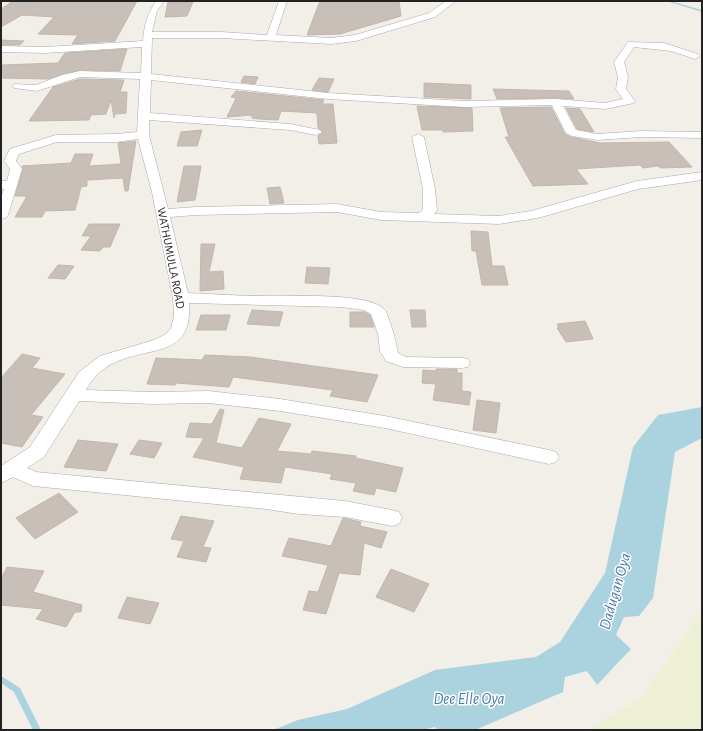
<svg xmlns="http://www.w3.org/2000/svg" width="703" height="731" font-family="'Alegreya Sans',sans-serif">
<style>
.farmland{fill:#eef0d5}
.water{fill:#aad3df}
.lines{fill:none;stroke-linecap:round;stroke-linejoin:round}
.stream{fill:#aad3df;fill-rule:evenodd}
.building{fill:#c7bfb8;stroke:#c4b6ab}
.minor-casing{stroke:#a9a9a9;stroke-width:1}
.minor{fill:#fff;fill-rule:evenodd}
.labels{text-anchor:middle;stroke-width:3;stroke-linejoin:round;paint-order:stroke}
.street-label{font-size:12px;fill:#222;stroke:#fff}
.near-water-label{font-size:16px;font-style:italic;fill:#4a7aab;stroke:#fff}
</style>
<rect width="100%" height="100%" fill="#f2efe9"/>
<!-- farmland -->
<path class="farmland" d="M 702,611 L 702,730 L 587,730 L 641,698 Z"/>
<!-- water -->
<path class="water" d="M 702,407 L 702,438 L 675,452 L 653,598 L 639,616 L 624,617 L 616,635 L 631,649 L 597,685 L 587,671 L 565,677 L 563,692 L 475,730 L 438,730 L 435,727 L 422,730 L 273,730 L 298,720 L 347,709 L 435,670 L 536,657 L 560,642 L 605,573 L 633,447 L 658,415 Z"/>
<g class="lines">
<!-- stream -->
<path class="stream" d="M 666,1 L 670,1 L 702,10 L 702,12 Z
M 1,676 L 20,688 L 41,730 L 33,730 L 14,692 L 1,683 Z"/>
</g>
<!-- building -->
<path class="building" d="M 13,1 L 137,1 L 115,41 L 72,44 L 78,35 L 38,34 L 54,17 L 22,15 L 1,27 L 1,9 Z
M 320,1 L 399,1 L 401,16 L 340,34 L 307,35 Z
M 168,2 L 193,2 L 187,16 L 165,17 Z
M 1,40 L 24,41 L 20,45 L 1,45 Z
M 127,49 L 120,71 L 80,70 L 48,79 L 1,78 L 1,65 L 58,63 L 65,53 Z
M 244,76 L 258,77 L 255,84 L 241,82 Z
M 319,78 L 334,79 L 328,92 L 312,90 Z
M 80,79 L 124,80 L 120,92 L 127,92 L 126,113 L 115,114 L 114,118 L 111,100 L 106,114 L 91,115 L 89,120 L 29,121 L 53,87 Z
M 424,83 L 471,85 L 471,99 L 424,97 Z
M 493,89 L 569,91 L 574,99 L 556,98 L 497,99 Z
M 236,91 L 324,100 L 322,104 L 333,104 L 337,143 L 319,144 L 318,136 L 323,132 L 318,128 L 317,113 L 281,111 L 278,120 L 259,119 L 252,118 L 252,115 L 227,117 L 236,98 L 231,97 Z
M 417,106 L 472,108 L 473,131 L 443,132 L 443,130 L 422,130 Z
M 551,107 L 565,134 L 571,137 L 600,143 L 669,142 L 692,167 L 661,168 L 658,166 L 643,168 L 640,165 L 576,169 L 588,184 L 533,186 L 505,137 L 509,137 L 500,108 Z
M 566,108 L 580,109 L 594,132 L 577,129 Z
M 202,130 L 197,146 L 177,146 L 181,132 Z
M 136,141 L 128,191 L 125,191 L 123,178 L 87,180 L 87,186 L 81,187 L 75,210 L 45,211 L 42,217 L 15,217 L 27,196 L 15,196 L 23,169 L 22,166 L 71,163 L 75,154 L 93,154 L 89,166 L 121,164 L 118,143 Z
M 184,166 L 201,166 L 195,200 L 177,202 Z
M 280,187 L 284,203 L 270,204 L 267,188 Z
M 89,224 L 120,224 L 110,247 L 103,247 L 100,251 L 81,250 L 91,236 L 82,236 Z
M 471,231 L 488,232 L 492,266 L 504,266 L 508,285 L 482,285 L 476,251 L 472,251 Z
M 201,244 L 215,244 L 209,272 L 223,271 L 224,289 L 200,291 Z
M 58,265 L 74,266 L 65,279 L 48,278 Z
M 307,267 L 330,268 L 328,284 L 305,283 Z
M 252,310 L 283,312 L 279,326 L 247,324 Z
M 410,310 L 425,310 L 426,327 L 412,327 Z
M 350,312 L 365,312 L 370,315 L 374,327 L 350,327 Z
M 201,315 L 230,315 L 226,330 L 196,330 Z
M 585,321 L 593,339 L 566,342 L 557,328 L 559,328 L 557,324 Z
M 22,354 L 40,358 L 32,368 L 65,374 L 31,415 L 43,417 L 22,447 L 1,443 L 1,378 Z
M 205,355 L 250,357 L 378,375 L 367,402 L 330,396 L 333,390 L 233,377 L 229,387 L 176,383 L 175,385 L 147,384 L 156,358 L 202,360 Z
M 436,369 L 457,369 L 457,373 L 462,373 L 462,391 L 471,392 L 469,405 L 433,400 L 436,384 L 422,383 L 423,370 L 436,371 Z
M 477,400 L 500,403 L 496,433 L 473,430 Z
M 220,409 L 224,410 L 216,443 L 242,448 L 259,418 L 291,424 L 277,451 L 311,454 L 312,451 L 356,456 L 356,458 L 403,468 L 396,492 L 376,488 L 374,495 L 353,491 L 356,483 L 330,479 L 332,474 L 285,467 L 281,483 L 240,479 L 244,467 L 193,457 L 204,438 L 186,437 L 190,423 L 212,424 Z
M 78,440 L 118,444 L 106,471 L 64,467 Z
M 139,440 L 162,443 L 154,458 L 130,454 Z
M 59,493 L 78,512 L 35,539 L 16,518 Z
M 181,516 L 214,521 L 203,547 L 211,548 L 206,562 L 177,557 L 184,541 L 171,539 Z
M 343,518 L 361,522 L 360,526 L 387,532 L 381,548 L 364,543 L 360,575 L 339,573 L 326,614 L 303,610 L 309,591 L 318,592 L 328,565 L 282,556 L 289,538 L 331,546 Z
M 7,567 L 44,571 L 33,592 L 82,605 L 81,612 L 75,612 L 66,627 L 36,619 L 43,609 L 1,605 L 1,579 Z
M 391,569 L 429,584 L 414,612 L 376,597 Z
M 127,597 L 159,603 L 150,624 L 118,618 Z"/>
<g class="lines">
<defs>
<path id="minor" d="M 156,1 L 164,1 L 157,11 L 152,32 L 221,32 L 267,35 L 279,1 L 287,1 L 276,35 L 331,38 L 355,35 L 429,13 L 446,1 L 456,1 L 435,17 L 356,41 L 331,44 L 221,38 L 152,38 L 151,74 L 328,93 L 464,101 L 556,99 L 605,103 L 623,99 L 616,89 L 618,77 L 614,62 L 628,42 L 664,43 L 698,54 L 700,56 L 695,59 L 671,51 L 634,47 L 624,62 L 628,77 L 626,89 L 635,101 L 634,103 L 605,109 L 563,106 L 576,130 L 597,134 L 641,131 L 702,132 L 702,138 L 641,137 L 597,140 L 572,136 L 566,133 L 552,105 L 464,107 L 328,99 L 151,80 L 150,113 L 290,124 L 320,130 L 322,132 L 316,135 L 290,130 L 149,120 L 149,135 L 168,209 L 196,207 L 337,204 L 381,212 L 419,213 L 423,209 L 423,189 L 412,137 L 418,134 L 424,137 L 435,189 L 437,210 L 434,214 L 499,216 L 531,211 L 637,181 L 702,172 L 702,180 L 638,189 L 538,218 L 499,224 L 381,220 L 337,212 L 196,215 L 170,217 L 188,293 C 213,294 239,296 264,296 C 288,297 372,291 386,311 L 394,334 L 398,353 L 406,357 L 462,358 L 468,359 L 470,363 L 468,367 L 462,368 L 403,367 L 386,361 L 380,351 L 378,334 L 371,314 L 364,310 L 341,307 L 189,303 C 193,360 147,345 112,364 C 101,369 92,379 86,390 L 152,392 L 208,391 L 280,399 L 385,416 L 549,450 L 556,452 L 559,457 L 556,462 L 549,464 L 385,428 L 280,411 L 208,403 L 152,404 L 79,401 L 44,457 L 27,468 L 36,472 L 345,501 L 392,510 L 399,512 L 402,518 L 399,524 L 392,526 L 345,517 L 299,514 L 266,509 L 33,486 L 13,477 L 1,483 L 1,466 L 30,447 L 79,372 L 100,356 L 154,340 L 166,334 L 171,328 L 174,316 L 173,298 L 152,192 L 138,139 L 116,142 L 57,142 L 19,154 L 16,161 L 22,169 L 8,215 L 6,218 L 1,219 L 1,197 L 4,189 L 1,189 L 1,181 L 7,181 L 10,169 L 4,161 L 10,149 L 56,135 L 116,134 L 137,132 L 140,79 L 80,77 L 37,91 L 14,88 L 13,86 L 14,84 L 36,85 L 62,75 L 80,71 L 141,73 L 142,47 L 45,53 L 1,52 L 1,46 L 45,47 L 143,41 C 144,26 147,14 156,1 Z"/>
</defs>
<!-- minor casing -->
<use href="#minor" class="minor-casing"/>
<!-- minor -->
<use href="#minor" class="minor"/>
</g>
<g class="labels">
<!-- street labels -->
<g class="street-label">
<text transform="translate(171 258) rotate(79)" y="4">WATHUMULLA ROAD</text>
</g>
<!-- near-water labels -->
<g class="near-water-label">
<text transform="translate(614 591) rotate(-74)" y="6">Dadugan Oya</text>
<text x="469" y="704">Dee Elle Oya</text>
</g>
</g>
<!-- border -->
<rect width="703" height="731" fill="none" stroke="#222222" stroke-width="4"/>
</svg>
